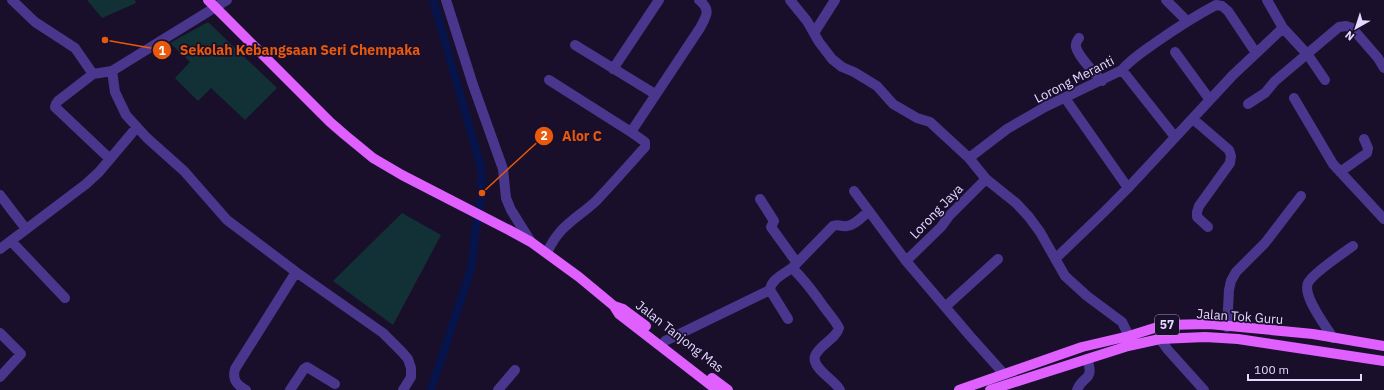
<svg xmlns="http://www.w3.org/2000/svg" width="1384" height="390" font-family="'IBM Plex Sans',sans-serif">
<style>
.green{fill:#123136}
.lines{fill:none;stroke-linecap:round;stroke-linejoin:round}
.canal{stroke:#07144c;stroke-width:8}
.minor{stroke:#49378d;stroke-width:10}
.major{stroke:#df60ff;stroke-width:10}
.labels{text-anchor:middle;stroke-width:3.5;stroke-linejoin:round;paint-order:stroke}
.shield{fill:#190f2b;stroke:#a79cbf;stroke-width:1}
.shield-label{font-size:12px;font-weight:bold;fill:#e4d9ff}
.street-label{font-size:13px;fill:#e4d9ff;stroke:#190f2b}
.leader{fill:none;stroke:#e8590c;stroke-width:1.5}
.callout-dot{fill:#e8590c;stroke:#190f2b;stroke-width:1.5}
.mark-label{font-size:12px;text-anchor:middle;font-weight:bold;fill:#fff}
.callout-label{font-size:14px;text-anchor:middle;font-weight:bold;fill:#e8590c;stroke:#190f2b;stroke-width:3.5;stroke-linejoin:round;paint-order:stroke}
</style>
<rect width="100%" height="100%" fill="#190f2b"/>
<!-- green -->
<path class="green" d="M 87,0 L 135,0 L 136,3 L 102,18 Z
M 208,22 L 277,88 L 245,120 L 211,88 L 198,101 L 175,78 L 190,62 L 170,43 Z
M 402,213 L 441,235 L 393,325 L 333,281 Z"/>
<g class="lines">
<!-- canal -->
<path class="canal" d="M 431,390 L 470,272 L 473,255 L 475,232 L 482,193 L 481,167 L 433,0"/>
<!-- minor -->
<path class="minor" d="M 12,0 L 35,22 L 75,48 L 93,74 L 112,71 L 227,0
M 446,0 L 473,85 L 503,169 L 506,198 L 511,210 L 531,242
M 790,0 L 807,21 L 819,42 L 832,59 L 842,67 L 854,72 L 877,86 L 893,104 L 917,118 L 930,122 L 969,158 L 986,179 L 1016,203 L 1029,217 L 1040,232 L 1065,276 L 1087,296 L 1122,322 L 1129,336
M 1166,0 L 1187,21
M 1267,0 L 1283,28 L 1308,55 L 1325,80
M 814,33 L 835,0
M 1079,38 C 1077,41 1075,43 1076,47 C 1079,58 1094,72 1102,81
M 575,45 L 655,94
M 1175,52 L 1210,100
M 613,69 L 659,0
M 1122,70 L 1175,137
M 112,71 L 115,92 L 126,115 L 147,138 L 184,171 L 227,220 L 296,272 L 383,333 L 402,352 L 408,359 L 411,368 L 411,377 L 403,390
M 93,74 L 58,101 L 56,104 L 55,107 L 110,159
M 1065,98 L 1128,188
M 1294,98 L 1333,164 L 1384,219
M 1248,104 L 1265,93 L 1275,81 L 1339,27 L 1346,26 L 1352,28 L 1378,58 L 1384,68
M 1193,119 L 1229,150 L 1231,156 L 1230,163 L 1199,206 L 1197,212 L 1197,217 L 1208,227
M 631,132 L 700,28 C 707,15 711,10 699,0
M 969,158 L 1007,129 L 1045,107 L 1122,70 C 1131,59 1144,51 1155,43 C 1175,29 1195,16 1216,5 L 1222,6 L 1228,11 L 1256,53
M 1340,172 L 1367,153 L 1368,148 L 1364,139
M 854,191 L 906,261 L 970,336 L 1004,374
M 0,195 L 26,229
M 760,199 L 774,221 L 771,227 L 797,263
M 11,241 L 65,298
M 0,249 L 86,184 L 99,172 L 137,127
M 547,253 C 559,225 577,219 597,200 C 613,183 629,165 645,147 L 645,142 L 631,132 L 549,80
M 1055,259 L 1103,213 L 1128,188 L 1233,75 L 1283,28
M 906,261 L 941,227 L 949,216 L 986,179
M 792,268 L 833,226 C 839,224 842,227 847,226 C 854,226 863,216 869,211
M 945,307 L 998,259
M 788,319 L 770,290 C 771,279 784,274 792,268 C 805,280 814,293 824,307 C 829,314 835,320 839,328 C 836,339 819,345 815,356 C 811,368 835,380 840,390
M 1227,327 L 1229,290 L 1231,281 L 1236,272 L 1265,243 L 1301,196
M 0,333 L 21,354 L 0,377
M 1333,338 C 1326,326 1302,296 1308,283 C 1312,274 1343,253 1353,246
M 1160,339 L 1168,350 L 1204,390
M 665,341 L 770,290
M 246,390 C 237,385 232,380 235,369 L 296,272
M 290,390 L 304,369 L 307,367 L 335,384
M 498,390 L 515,370
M 1077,390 C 1083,375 1095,381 1087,359"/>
<!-- major -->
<path class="major" d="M 208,0 L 330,122 L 345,135 L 373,158 L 402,175 L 509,230 L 531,242 L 579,277 L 614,306 L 619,314 L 717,390
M 614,306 L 623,309 L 646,326
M 712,378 L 728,390
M 959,390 L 1082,347 L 1129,336 L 1164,325 L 1209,324 L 1313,334 L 1384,346
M 990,390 L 1128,346 L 1160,339 L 1205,337 L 1238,339 L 1384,361"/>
</g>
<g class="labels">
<!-- shield labels -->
<rect class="shield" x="1155" y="315" width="24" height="20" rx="3"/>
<g class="shield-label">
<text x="1167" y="329">57</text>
</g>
<!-- street labels -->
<g class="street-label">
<text transform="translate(1074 79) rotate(-27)" y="5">Lorong Meranti</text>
<text transform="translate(936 211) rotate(-46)" y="5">Lorong Jaya</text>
<text transform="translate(1240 316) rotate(4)" y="5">Jalan Tok Guru</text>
<text transform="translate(680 336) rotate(38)" y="5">Jalan Tanjong Mas</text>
</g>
</g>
<!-- callouts -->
<path class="leader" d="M105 40L162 50M482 193L544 136"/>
<g class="callout-dot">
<circle cx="105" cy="40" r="4"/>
<circle cx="482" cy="193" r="4"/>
<circle cx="162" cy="50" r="10"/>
<circle cx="544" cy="136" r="10"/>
</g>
<g class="mark-label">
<text x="162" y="55">1</text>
<text x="544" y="140">2</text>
</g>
<g class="callout-label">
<text x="300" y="55">Sekolah Kebangsaan Seri Chempaka</text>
<text x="582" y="141">Alor C</text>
</g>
<!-- north arrow -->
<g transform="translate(1356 28) rotate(219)" stroke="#190f2b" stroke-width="3" paint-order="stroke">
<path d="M0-3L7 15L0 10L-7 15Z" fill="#e4d9ff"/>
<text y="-6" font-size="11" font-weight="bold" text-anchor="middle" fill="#e4d9ff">N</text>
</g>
<!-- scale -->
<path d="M1248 374v6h113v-6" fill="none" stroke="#e4d9ff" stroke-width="2"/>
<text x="1254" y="374" font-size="12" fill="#e4d9ff" stroke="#190f2b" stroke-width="3" paint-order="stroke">100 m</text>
</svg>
